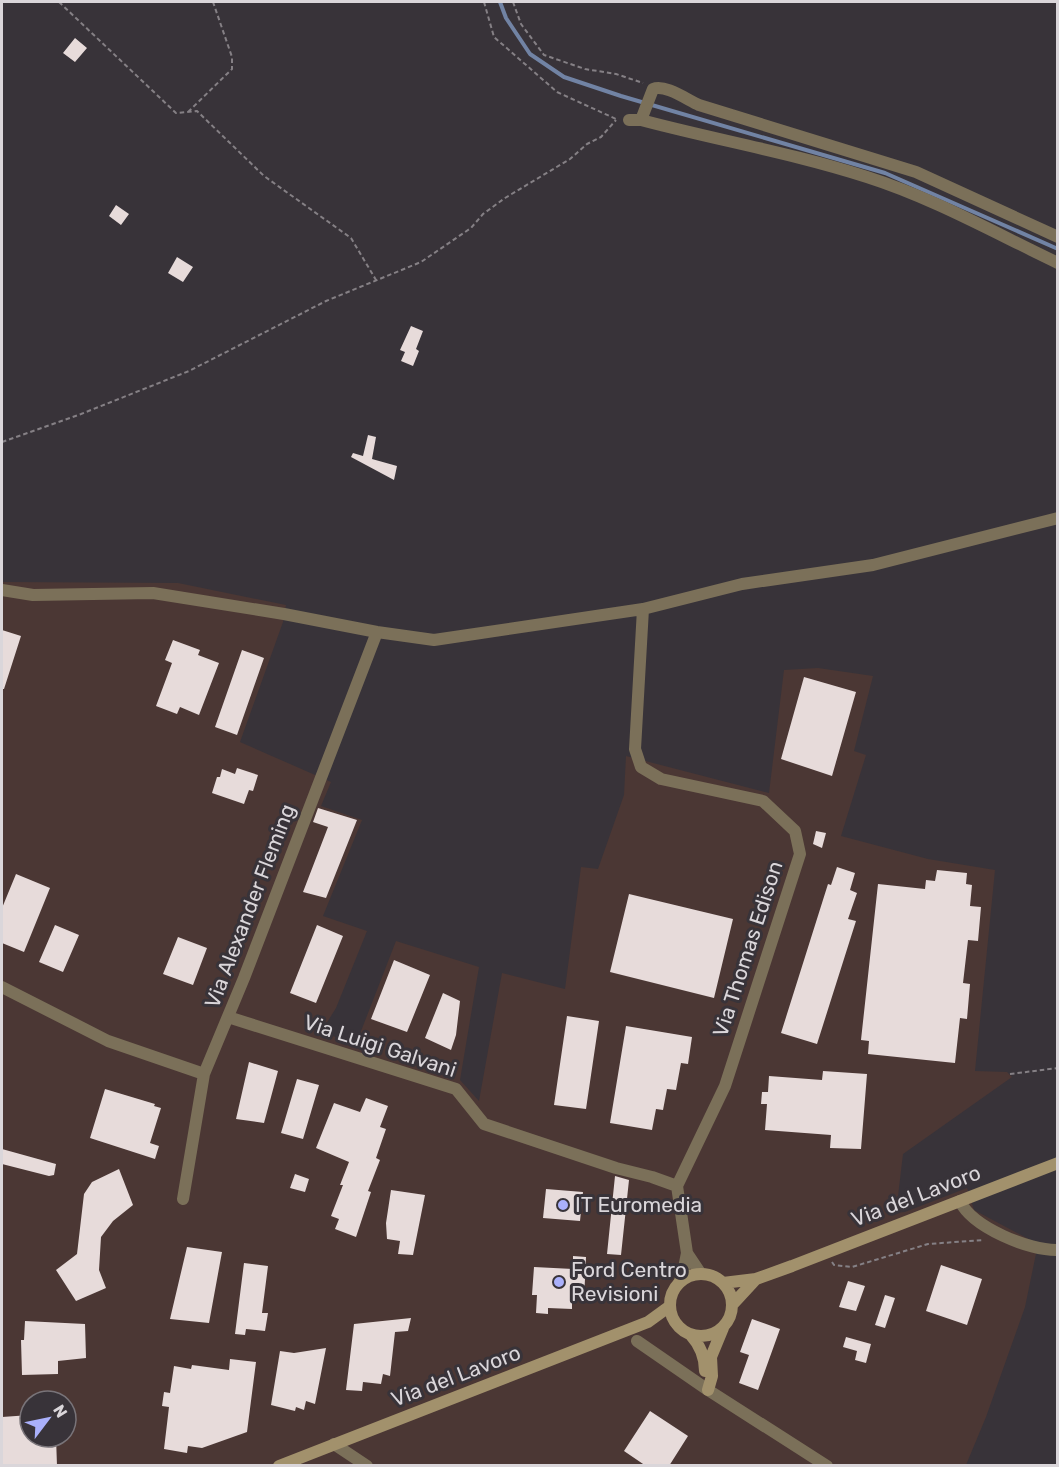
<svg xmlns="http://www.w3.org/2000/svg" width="1059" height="1467" font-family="Rubik,sans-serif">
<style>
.industrial{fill:#4b3734;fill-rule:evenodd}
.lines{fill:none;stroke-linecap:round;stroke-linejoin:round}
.stream{stroke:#7183a4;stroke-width:4}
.building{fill:#e7dbda}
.path{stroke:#858085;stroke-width:2;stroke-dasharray:4.5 3;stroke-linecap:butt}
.street{stroke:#7b7059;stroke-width:12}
.secondary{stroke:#a2916c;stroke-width:12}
.poi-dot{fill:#aab0fb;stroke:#383339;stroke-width:2}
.labels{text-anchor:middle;stroke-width:6;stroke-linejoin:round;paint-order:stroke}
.street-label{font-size:21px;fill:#dad6da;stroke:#383339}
.poi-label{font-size:21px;fill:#dad6da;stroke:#383339;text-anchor:start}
</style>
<rect width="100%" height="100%" fill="#383339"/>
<!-- industrial -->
<path class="industrial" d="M 2,582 L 178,583 L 286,605 L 283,622 L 240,742 L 331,782 L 321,806 L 362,820 L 323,916 L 367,931 L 336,1008 L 321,1032 L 356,1044 L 396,941 L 479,967 L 460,1080 L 479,1101 L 502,973 L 565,989 L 581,867 L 598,869 L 624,795 L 626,756 L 769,793 L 784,670 L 818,668 L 873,676 L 854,751 L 866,755 L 841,836 L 928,859 L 995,870 L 975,1071 L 1007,1072 L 1012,1077 L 903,1154 L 896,1213 L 905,1212 L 967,1188 L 974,1210 L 1038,1244 L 1025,1307 L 986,1417 L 966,1465 L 2,1466 ZM 30,1401 L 66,1401 L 66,1437 L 30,1437 Z"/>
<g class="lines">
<!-- stream -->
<path class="stream" d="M 500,2 L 506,18 L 530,54 L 564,77 L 621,96 L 885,173 L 1058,249"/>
</g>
<!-- building -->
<path class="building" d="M 75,38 L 87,48 L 75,62 L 63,53 Z
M 116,205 L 129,214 L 121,225 L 109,216 Z
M 177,257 L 193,267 L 183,282 L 168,273 Z
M 411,326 L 423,331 L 416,349 L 419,351 L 413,366 L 401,361 L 405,352 L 400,350 Z
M 368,435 L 376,437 L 372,459 L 397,466 L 394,480 L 351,457 L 353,453 L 363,456 Z
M 2,630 L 21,636 L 4,689 L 2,689 Z
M 173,640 L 200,650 L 198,655 L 219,663 L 199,715 L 180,707 L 177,714 L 156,706 L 172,663 L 165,660 Z
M 242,650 L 264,658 L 237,735 L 215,727 Z
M 804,677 L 856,692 L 832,776 L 781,759 Z
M 237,768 L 258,775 L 253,791 L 249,790 L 244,804 L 212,793 L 217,777 L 220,777 L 222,769 L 235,774 Z
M 318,808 L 357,820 L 326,898 L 303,892 L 328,827 L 313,822 Z
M 816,831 L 826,833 L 822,848 L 813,844 Z
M 837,867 L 855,873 L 850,890 L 857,893 L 848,919 L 856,921 L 817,1044 L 781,1033 L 828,884 L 831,885 Z
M 937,870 L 967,873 L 966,884 L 972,885 L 970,906 L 981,907 L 978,941 L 968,940 L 963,983 L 970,984 L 967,1019 L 960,1018 L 955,1063 L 868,1054 L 869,1041 L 861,1040 L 878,884 L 925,889 L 926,880 L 935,881 Z
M 16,874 L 50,888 L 24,952 L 2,943 L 2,908 Z
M 629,894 L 733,919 L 714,998 L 610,972 Z
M 55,925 L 79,935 L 63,972 L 39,962 Z
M 317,925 L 343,936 L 316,1003 L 290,993 Z
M 178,937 L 207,948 L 193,985 L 163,974 Z
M 394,960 L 430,975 L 407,1032 L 371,1019 Z
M 443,993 L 460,1001 L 456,1035 L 451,1050 L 425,1038 Z
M 567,1016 L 599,1021 L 586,1109 L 554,1105 Z
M 626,1026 L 692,1037 L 688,1064 L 681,1063 L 676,1090 L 667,1089 L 663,1110 L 656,1109 L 652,1130 L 610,1123 Z
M 249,1062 L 278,1071 L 264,1123 L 236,1119 Z
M 823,1071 L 867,1074 L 861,1149 L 830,1148 L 831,1135 L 765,1130 L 767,1104 L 761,1104 L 762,1092 L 768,1092 L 769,1076 L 822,1080 Z
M 297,1079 L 319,1085 L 303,1139 L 281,1133 Z
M 105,1089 L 155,1104 L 154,1106 L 161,1108 L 150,1143 L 159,1146 L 155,1159 L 90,1138 Z
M 366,1098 L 388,1106 L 380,1127 L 386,1129 L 376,1158 L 380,1160 L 368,1191 L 371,1192 L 356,1237 L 335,1229 L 339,1219 L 331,1216 L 343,1185 L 340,1185 L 349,1162 L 316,1148 L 334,1103 L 360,1112 Z
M 2,1149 L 56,1164 L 54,1175 L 49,1176 L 2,1164 Z
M 119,1169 L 133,1205 L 113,1221 L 101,1237 L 99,1270 L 106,1288 L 76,1301 L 56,1270 L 77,1254 L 84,1194 L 92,1182 Z
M 295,1174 L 309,1179 L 305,1192 L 290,1188 Z
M 615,1176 L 629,1180 L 621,1255 L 607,1254 Z
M 546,1189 L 583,1192 L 580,1221 L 543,1218 Z
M 391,1190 L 425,1195 L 413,1255 L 398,1254 L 400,1241 L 387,1239 L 386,1223 Z
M 187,1247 L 222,1252 L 209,1323 L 170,1319 Z
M 573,1256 L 586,1257 L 584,1300 L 572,1299 L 572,1309 L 548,1308 L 548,1314 L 536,1313 L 537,1295 L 532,1295 L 534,1267 L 573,1269 Z
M 244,1263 L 268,1266 L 262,1313 L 268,1313 L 265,1331 L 246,1329 L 245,1335 L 235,1334 Z
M 941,1265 L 982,1279 L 967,1325 L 926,1311 Z
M 848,1281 L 865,1286 L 856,1311 L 839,1307 Z
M 885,1295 L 895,1298 L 885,1328 L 875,1325 Z
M 411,1318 L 408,1331 L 395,1332 L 390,1376 L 383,1374 L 381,1384 L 363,1382 L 362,1391 L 346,1390 L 354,1324 Z
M 752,1319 L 780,1329 L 758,1390 L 739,1383 L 749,1355 L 740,1352 Z
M 25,1321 L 85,1324 L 86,1358 L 58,1361 L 58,1374 L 22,1375 L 21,1340 L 24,1340 Z
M 846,1337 L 871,1344 L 866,1363 L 855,1360 L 857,1351 L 843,1347 Z
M 326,1348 L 315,1404 L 306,1401 L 304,1410 L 296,1407 L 295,1411 L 271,1405 L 280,1351 L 294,1353 Z
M 230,1359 L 256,1362 L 247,1432 L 202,1448 L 188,1446 L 187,1453 L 164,1449 L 169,1407 L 162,1406 L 164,1392 L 170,1393 L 174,1366 L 191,1369 L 192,1365 L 229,1370 Z
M 650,1411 L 688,1436 L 669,1466 L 646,1466 L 624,1451 Z
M 30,1415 L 30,1437 L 56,1437 L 57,1466 L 2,1466 L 2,1417 Z"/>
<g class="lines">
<!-- path -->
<path class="path" d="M 59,2 L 176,113 L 197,111 L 264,176 L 351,238 L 376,280
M 484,2 L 494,37 L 557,92 L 616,119
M 513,2 L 521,24 L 544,55 L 585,69 L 616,74 L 643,83
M 188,112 L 232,69 L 232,57 L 213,2
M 2,442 L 81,414 L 189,371 L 326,301 L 421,262 L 471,228 L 483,214 L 505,198 L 570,159 L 587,144 L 601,137 L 616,120
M 1010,1074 L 1058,1068
M 832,1262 L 834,1265 L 852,1267 L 928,1244 L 983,1240"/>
<!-- street -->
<path class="street" d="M 629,120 L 641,120 C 716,140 793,153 867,177 C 933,198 995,233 1058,263
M 641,120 L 653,89 C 665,84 686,99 699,105 L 916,172 L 1058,237
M 2,590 L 33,595 L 153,593 L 284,614 L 377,632 L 434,640 L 643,609 L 742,584 L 873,565 L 1058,518
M 643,609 L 635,749 L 641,767 L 661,779 L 763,801 L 795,831 L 800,854 L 725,1086 L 677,1186 L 687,1253 L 683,1273 L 679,1283
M 2,987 L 108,1041 L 204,1074
M 228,1017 L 456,1089 L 484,1124 L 616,1168 L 652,1177 L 677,1186
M 183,1199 L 204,1074 L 244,978 L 377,632
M 960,1201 C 972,1227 1029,1251 1058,1250
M 687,1253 L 701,1274
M 637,1341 L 708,1390 L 827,1466
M 334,1444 L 367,1466"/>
<!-- secondary -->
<path class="secondary" d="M670 1305a31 31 0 1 1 62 0a31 31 0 1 1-62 0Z
M 723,1283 L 756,1279 L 792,1266 L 1058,1163
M 732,1305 L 756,1279
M 690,1334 C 700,1345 705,1356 705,1371
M 708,1390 L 712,1376 L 711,1357 L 723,1328
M 279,1466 L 648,1322 L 670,1306"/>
</g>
<!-- markers -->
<g class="poi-dot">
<circle cx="563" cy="1205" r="6"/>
<circle cx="559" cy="1282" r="6"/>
</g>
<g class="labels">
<!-- street labels -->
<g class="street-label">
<text transform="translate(250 906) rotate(-69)" y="7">Via Alexander Fleming</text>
<text transform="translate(748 949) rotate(-72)" y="7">Via Thomas Edison</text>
<text transform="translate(380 1046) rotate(18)" y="7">Via Luigi Galvani</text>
<text transform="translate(916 1196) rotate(-21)" y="7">Via del Lavoro</text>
<text transform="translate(456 1376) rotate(-21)" y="7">Via del Lavoro</text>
</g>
<!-- poi labels -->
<g class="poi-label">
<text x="575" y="1212">IT Euromedia</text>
<text x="571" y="1277">Ford Centro<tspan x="571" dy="24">Revisioni</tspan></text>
</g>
</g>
<!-- border -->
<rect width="1059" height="1467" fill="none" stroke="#dad6da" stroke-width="6"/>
<!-- north arrow -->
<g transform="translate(48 1419) rotate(58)"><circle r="28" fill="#383339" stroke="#797479" stroke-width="1.5"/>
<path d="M0-4.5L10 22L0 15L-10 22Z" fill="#aab0fb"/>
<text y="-9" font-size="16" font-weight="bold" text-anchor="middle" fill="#dad6da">N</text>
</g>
</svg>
